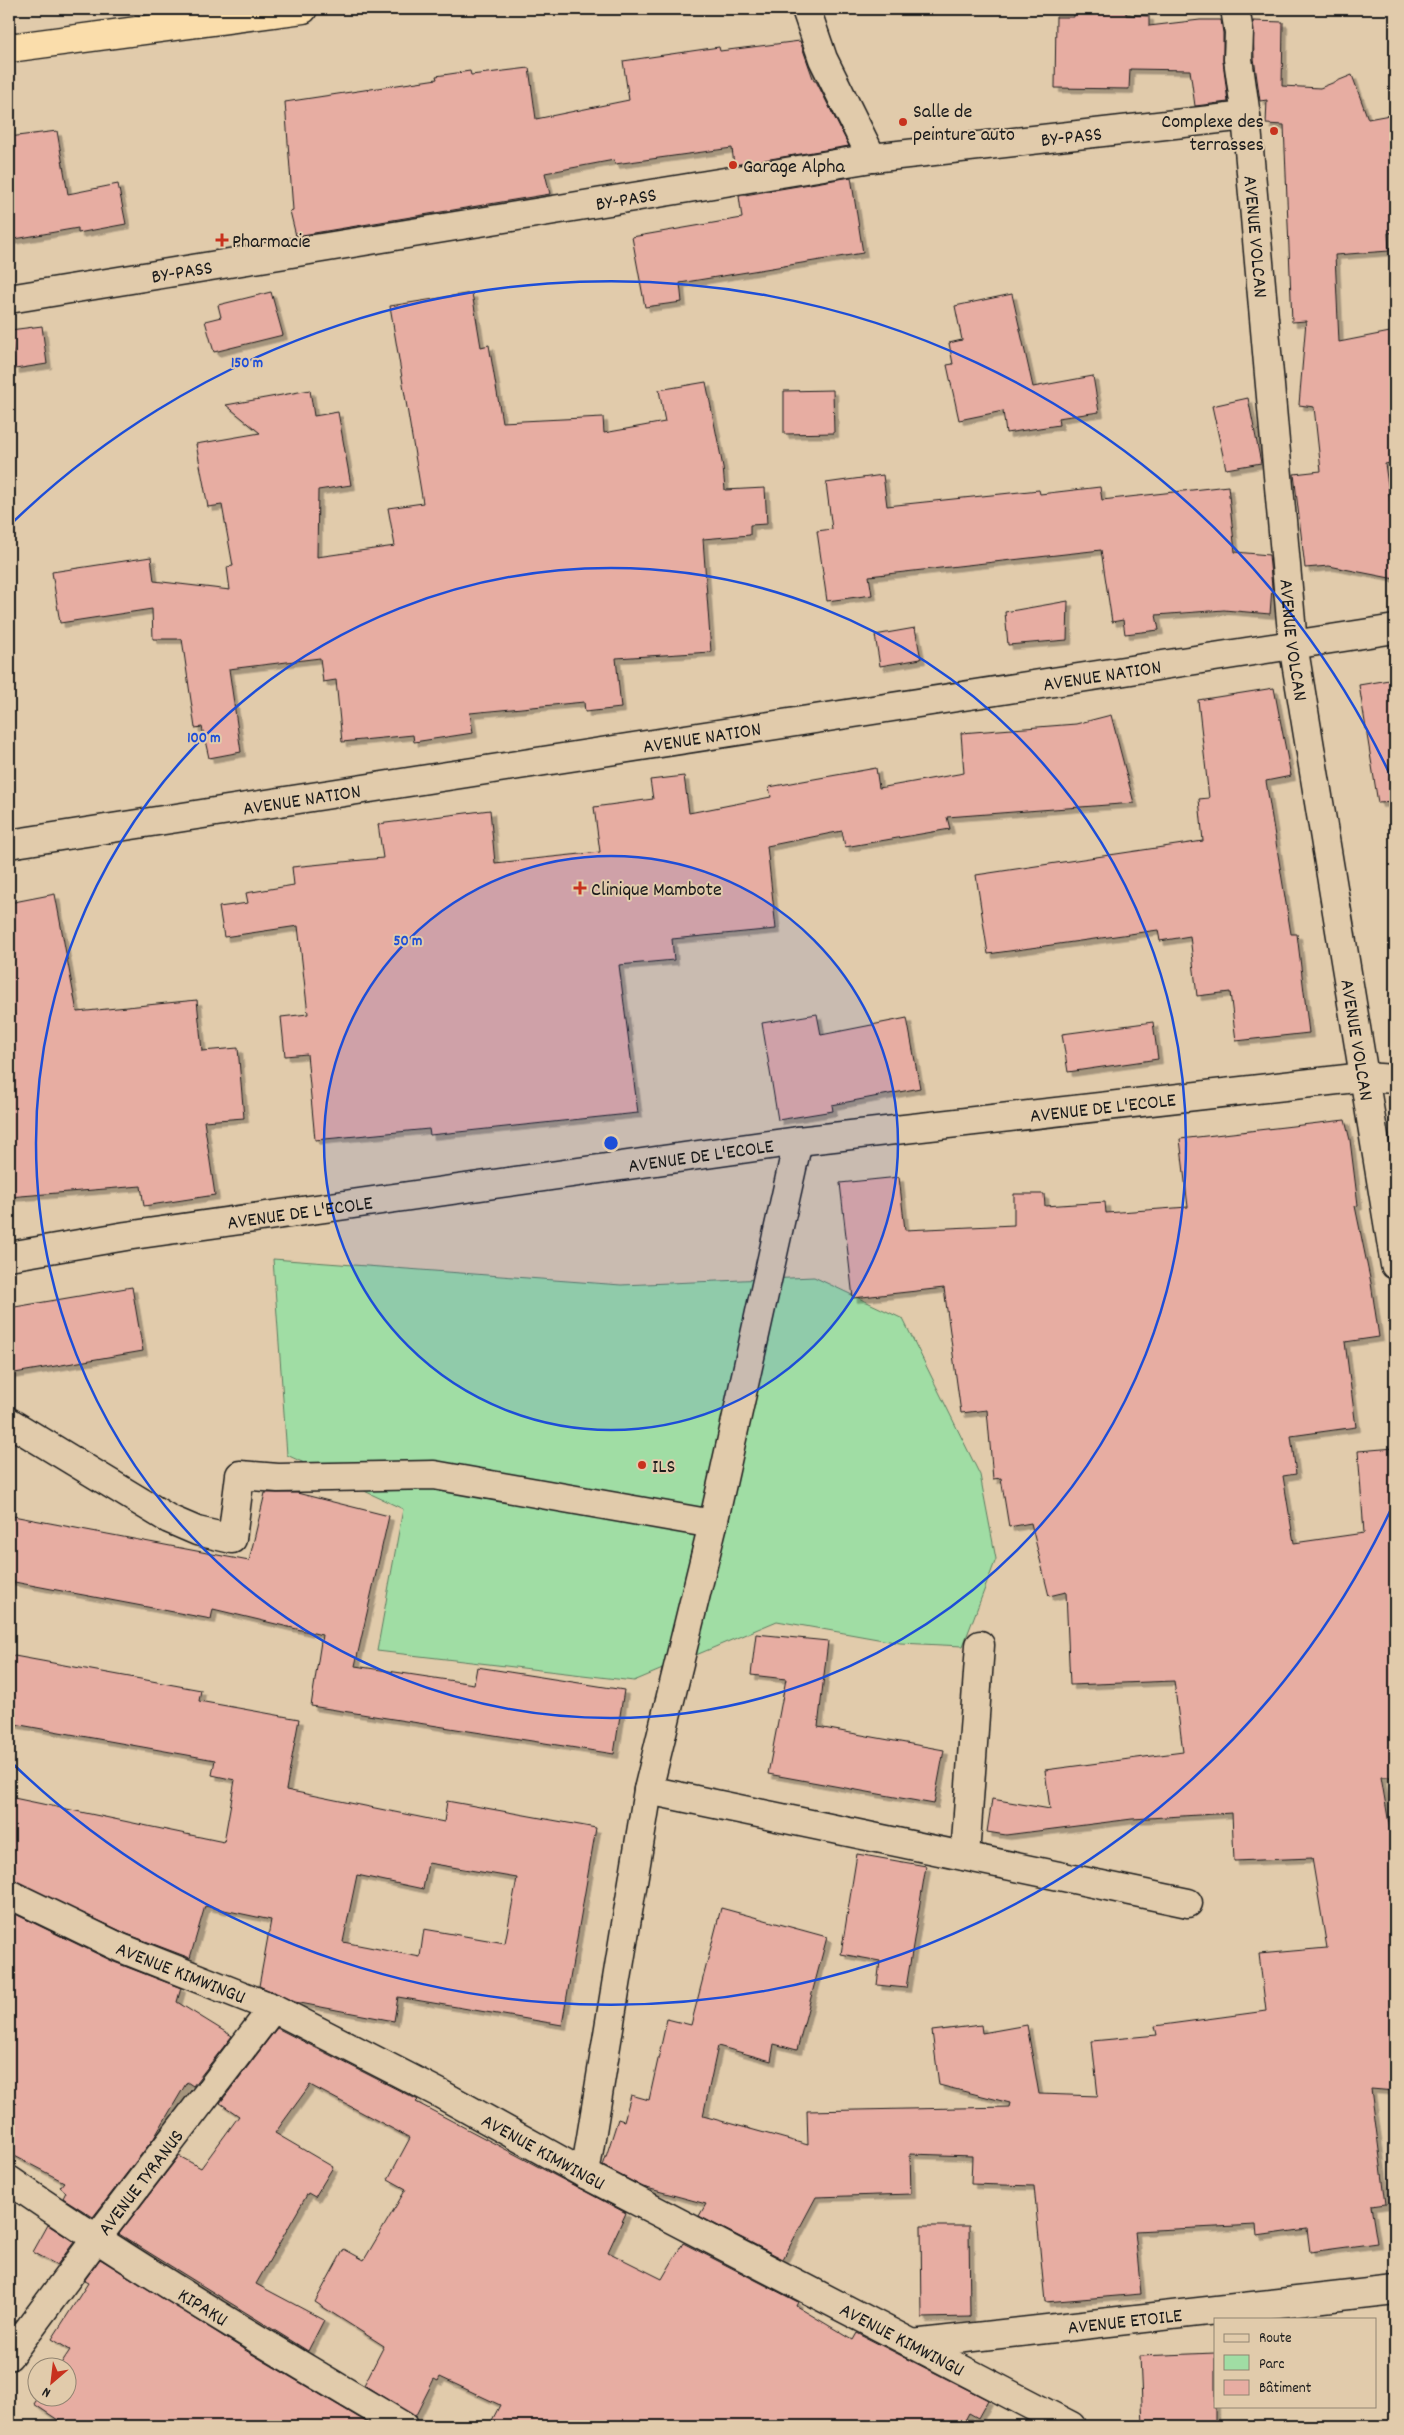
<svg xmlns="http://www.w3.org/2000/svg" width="1404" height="2435" font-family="Dekko,sans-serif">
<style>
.green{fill:#a0dda4;stroke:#5e7c60}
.building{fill:#e7ada2;stroke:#1c1c1c;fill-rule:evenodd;filter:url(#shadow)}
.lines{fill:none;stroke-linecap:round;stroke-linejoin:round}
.minor-casing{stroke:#1c1c1c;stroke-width:31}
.highway-casing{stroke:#1c1c1c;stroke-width:31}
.minor{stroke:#e1cbab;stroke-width:28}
.highway{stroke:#faddab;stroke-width:28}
.ring{fill:none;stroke:#1d4ed8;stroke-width:2.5}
.poi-dot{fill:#c8321e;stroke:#e1cbab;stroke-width:2}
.labels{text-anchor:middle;stroke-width:4;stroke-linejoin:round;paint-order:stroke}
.poi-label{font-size:20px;fill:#1c1c1c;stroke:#e1cbab;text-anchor:start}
.street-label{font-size:20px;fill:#1c1c1c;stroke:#e1cbab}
.centre{fill:#1d4ed8;stroke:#e1cbab;stroke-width:2.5}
.ring-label{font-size:15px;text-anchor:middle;font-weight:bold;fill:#1d4ed8;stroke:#e1cbab;stroke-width:4;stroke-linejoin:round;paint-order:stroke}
</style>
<defs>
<filter id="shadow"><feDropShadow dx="4.5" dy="4.5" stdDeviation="0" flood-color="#0004"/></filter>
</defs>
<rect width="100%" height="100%" fill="#e1cbab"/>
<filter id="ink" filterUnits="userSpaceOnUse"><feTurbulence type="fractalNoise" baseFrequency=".02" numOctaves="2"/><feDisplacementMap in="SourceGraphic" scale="10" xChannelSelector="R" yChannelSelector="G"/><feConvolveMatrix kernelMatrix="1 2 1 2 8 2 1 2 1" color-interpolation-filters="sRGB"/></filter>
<g filter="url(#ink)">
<!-- green -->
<path class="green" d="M 273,1259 L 621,1285 L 814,1277 L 903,1319 L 980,1475 L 996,1559 L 963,1646 L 900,1643 L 777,1621 L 634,1681 L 377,1651 L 403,1509 L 287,1455 Z"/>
<!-- building -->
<path class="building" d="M 1074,9 L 1126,9 L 1126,15 L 1149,16 L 1149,26 L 1200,20 L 1221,20 L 1223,33 L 1223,61 L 1228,102 L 1195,106 L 1190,70 L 1130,69 L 1129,89 L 1055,88 L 1056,17 L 1074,17 Z
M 1253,21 L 1283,22 L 1282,86 L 1320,88 L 1352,75 L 1368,119 L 1395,114 L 1395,232 L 1388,233 L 1389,251 L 1335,255 L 1339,342 L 1395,331 L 1395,462 L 1385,464 L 1395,535 L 1395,579 L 1329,566 L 1305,568 L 1294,474 L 1321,471 L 1314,407 L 1299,405 L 1306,321 L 1292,322 L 1284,125 L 1266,124 L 1267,100 L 1260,101 L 1254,58 Z
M 800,41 L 814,81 L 816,81 L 849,146 L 734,165 L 732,148 L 615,164 L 614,160 L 545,173 L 550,194 L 296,236 L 290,211 L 293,210 L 285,102 L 437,79 L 436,76 L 470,71 L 471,75 L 529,68 L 536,119 L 629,100 L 623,61 L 719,47 L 720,51 Z
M 57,131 L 68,194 L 118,184 L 126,224 L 78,233 L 78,228 L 9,240 L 9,137 Z
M 851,177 L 863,253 L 680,283 L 682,302 L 645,307 L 632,237 L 742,218 L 739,196 Z
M 271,292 L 283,335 L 214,352 L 205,321 L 221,317 L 218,305 Z
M 472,293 L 481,347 L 489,345 L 502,422 L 603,417 L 604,433 L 665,422 L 659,390 L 706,382 L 723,467 L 725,490 L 765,488 L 767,524 L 750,525 L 750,535 L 703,539 L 711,652 L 616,658 L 621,708 L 585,712 L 584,702 L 470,713 L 473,733 L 414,742 L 413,735 L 342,742 L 336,680 L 323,682 L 320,658 L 229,669 L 241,752 L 209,758 L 202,727 L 195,728 L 182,639 L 153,639 L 152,609 L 60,623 L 52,572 L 151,557 L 154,581 L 230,590 L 227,567 L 233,566 L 222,505 L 208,507 L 196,444 L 260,433 L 226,405 L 310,390 L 314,416 L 338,412 L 351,485 L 318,490 L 317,557 L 395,546 L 388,508 L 423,503 L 390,306 Z
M 1012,294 L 1033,387 L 1093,376 L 1099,412 L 1058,418 L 1059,425 L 1006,433 L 1003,411 L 959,420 L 947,365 L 953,364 L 949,343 L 962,340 L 955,306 Z
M 42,326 L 47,364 L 15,369 L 10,330 Z
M 833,390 L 834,433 L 784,434 L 784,391 Z
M 1248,398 L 1261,463 L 1226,469 L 1212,406 Z
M 883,475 L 887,506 L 1039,490 L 1040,494 L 1100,487 L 1102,500 L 1228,486 L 1235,552 L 1269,555 L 1272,587 L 1270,614 L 1224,610 L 1156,615 L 1159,630 L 1125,634 L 1123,620 L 1112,622 L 1101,550 L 869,576 L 872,595 L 827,601 L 817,531 L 832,529 L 826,483 Z
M 1068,601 L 1067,640 L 1008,645 L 1005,612 Z
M 915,628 L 921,659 L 880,666 L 875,635 Z
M 1395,679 L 1395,802 L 1378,803 L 1359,685 Z
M 1274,688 L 1291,776 L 1266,781 L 1291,934 L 1297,934 L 1309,1033 L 1236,1041 L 1230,992 L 1197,996 L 1190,936 L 1160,941 L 1158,930 L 988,954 L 976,875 L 1203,841 L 1199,799 L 1209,798 L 1198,700 Z
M 1111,715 L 1134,803 L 947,817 L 950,829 L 845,847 L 842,831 L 767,846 L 776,929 L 672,939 L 674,960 L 619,965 L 638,1113 L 430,1135 L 429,1129 L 315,1140 L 307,1054 L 285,1056 L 281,1017 L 308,1014 L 298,926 L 224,937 L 219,907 L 248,903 L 246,893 L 294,885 L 292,867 L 383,858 L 378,824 L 490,810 L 495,863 L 600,852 L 594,807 L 653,799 L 650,780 L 684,776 L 689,813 L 771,797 L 769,787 L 876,768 L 879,788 L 964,773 L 961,733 L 1076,724 Z
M 55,894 L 77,1012 L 197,1000 L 202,1051 L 238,1048 L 244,1118 L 204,1121 L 215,1195 L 144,1206 L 141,1186 L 9,1197 L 9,903 Z
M 817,1014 L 821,1035 L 907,1018 L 920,1088 L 832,1105 L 833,1111 L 778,1120 L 762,1023 Z
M 1153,1022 L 1158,1059 L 1068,1072 L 1062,1034 Z
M 1345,1120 L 1350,1140 L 1358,1205 L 1355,1206 L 1371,1283 L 1379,1337 L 1345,1342 L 1356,1427 L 1291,1436 L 1296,1474 L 1283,1476 L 1294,1543 L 1364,1533 L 1358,1451 L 1395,1448 L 1395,1777 L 1381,1777 L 1395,1859 L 1395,1949 L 1391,1950 L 1395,2011 L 1395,2091 L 1371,2089 L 1386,2204 L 1371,2206 L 1377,2243 L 1310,2252 L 1307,2229 L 1257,2236 L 1256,2225 L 1135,2231 L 1141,2294 L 1045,2302 L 1034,2186 L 971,2184 L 972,2156 L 910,2154 L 911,2194 L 816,2197 L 783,2259 L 699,2216 L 706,2204 L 643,2187 L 603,2166 L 618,2119 L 624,2121 L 631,2095 L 649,2100 L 667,2019 L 691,2025 L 721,1908 L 827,1937 L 797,2050 L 774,2044 L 771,2061 L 718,2046 L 703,2116 L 808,2145 L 807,2111 L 1009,2107 L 1010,2103 L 939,2085 L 932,2031 L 981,2025 L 982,2033 L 1027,2025 L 1039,2094 L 1098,2096 L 1092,2041 L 1157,2035 L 1155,2026 L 1266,2011 L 1259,1954 L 1327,1948 L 1312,1858 L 1234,1861 L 1232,1813 L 1132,1819 L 1006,1835 L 987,1832 L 992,1799 L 1050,1809 L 1045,1770 L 1183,1752 L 1174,1681 L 1070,1685 L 1066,1592 L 1049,1596 L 1031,1523 L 1009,1527 L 1001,1478 L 993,1479 L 987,1410 L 961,1413 L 944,1288 L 853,1298 L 840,1183 L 899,1177 L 905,1230 L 1014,1225 L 1014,1194 L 1044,1194 L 1045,1206 L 1105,1202 L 1106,1213 L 1188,1207 L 1180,1139 Z
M 132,1287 L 143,1351 L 9,1374 L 9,1308 Z
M 265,1493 L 297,1493 L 389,1516 L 355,1666 L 474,1684 L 477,1667 L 624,1690 L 614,1754 L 311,1706 L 322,1635 L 213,1609 L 211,1619 L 9,1581 L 9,1541 L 13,1516 L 249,1561 Z
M 756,1634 L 828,1641 L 818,1727 L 944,1750 L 934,1804 L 768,1774 L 786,1679 L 751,1675 Z
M 9,1655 L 201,1690 L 199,1701 L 299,1719 L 286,1790 L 444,1822 L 447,1801 L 596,1828 L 562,2025 L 398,1997 L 394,2021 L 295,2002 L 259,1986 L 271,1920 L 205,1906 L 190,1958 L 127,1934 L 9,1879 L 9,1797 L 224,1842 L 235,1780 L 212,1775 L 215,1760 L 9,1723 ZM 428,1863 L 517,1878 L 505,1943 L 424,1929 L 420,1957 L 343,1942 L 357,1875 L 423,1889 Z
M 857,1854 L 926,1866 L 906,1988 L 877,1985 L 880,1961 L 841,1954 Z
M 9,1911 L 114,1962 L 181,1988 L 177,2002 L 232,2036 L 193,2086 L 187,2082 L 154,2138 L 93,2217 L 63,2198 L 66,2192 L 60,2187 L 64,2182 L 9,2153 Z
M 277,2028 L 418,2100 L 416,2102 L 626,2213 L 608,2252 L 662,2279 L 683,2243 L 798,2302 L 796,2306 L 853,2340 L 857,2333 L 988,2400 L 978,2418 L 969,2413 L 962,2426 L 489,2426 L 500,2405 L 440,2377 L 438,2381 L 434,2379 L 415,2417 L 364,2385 L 384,2346 L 315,2302 L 344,2249 L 364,2260 L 406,2189 L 388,2179 L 410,2138 L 310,2085 L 275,2133 L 333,2167 L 315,2197 L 308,2193 L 256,2284 L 324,2320 L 308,2351 L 119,2234 L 179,2156 L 201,2168 L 239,2116 L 220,2103 Z
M 48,2225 L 74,2242 L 57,2265 L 33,2252 Z
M 921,2226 L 969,2226 L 970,2317 L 922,2318 Z
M 100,2259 L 245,2350 L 373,2426 L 67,2426 L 34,2404 L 38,2398 L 68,2398 L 68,2368 L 58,2368 L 70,2350 L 52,2339 L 88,2283 L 84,2281 Z
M 1215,2353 L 1215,2426 L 1143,2426 L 1140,2356 Z"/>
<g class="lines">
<defs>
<g id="minor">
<path d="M 806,9 L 823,59 L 872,158"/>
<path id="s1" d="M 1235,9 L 1239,32 L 1238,59 L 1246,116 L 1293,644 L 1395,1265"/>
<path id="s2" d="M 9,299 L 872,158 L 1246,116"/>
<path id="s3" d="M 9,844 L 1395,629"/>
<path id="s4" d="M 9,1256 L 126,1236 L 798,1141 L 1364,1077 L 1395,1079"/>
<path d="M 9,1422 L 169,1519 L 197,1531 L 232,1539 L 240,1475 L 278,1478 L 434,1475 L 713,1524"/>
<path d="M 648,1790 L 1188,1903"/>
<path d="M 965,1856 L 980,1645"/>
<path id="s5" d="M 9,1894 L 121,1948 L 273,2008 L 439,2093 L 585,2174 L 1071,2426"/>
<path d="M 585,2174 L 648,1790 L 713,1524 L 798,1141"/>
<path id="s6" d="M 9,2180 C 137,2268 269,2347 403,2426"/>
<path id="s7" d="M 912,2344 L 1395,2290"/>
<path id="s8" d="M 9,2356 L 96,2239 L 273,2008"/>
</g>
<path id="highway" d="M 9,48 L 303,9"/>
</defs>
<!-- minor casing -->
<use href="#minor" class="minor-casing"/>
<!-- highway casing -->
<use href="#highway" class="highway-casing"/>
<!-- minor -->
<use href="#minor" class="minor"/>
<!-- highway -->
<use href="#highway" class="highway"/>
</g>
</g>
<!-- distance rings -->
<circle cx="611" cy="1143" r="287" fill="#1d4ed8" fill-opacity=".12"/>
<g class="ring">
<circle cx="611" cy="1143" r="287"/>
<circle cx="611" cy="1143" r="575"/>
<path d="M1392 1507A862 862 0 0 1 12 1763M12 523A862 862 0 0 1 1392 779"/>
</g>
<!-- markers -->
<g class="poi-dot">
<circle cx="903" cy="122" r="5"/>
<circle cx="1274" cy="131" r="5"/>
<circle cx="733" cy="165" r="5"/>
<path d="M219.5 232.5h5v5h5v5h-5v5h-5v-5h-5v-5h5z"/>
<path d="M577.5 880.5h5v5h5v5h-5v5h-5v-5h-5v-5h5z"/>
<circle cx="642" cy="1465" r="5"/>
</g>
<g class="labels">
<!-- poi labels -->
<g class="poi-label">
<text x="913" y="117">Salle de<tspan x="913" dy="23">peinture auto</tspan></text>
<text x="1264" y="127" text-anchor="end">Complexe des<tspan x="1264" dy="23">terrasses</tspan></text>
<text x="743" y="172">Garage Alpha</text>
<text x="232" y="247">Pharmacie</text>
<text x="591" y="895">Clinique Mambote</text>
<text x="652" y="1472">ILS</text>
</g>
<!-- street labels -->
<g class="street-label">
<text dy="7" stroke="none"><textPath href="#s2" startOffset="1075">BY-PASS</textPath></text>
<text dy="7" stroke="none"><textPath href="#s2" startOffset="625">BY-PASS</textPath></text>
<text dy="7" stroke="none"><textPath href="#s1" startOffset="229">AVENUE VOLCAN</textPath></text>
<text dy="7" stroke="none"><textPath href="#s2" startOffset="175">BY-PASS</textPath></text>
<text dy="7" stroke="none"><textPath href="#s1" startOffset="634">AVENUE VOLCAN</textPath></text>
<text dy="7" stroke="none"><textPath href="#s3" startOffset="1106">AVENUE NATION</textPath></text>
<text dy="7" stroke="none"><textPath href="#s3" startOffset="701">AVENUE NATION</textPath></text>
<text dy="7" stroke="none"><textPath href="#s3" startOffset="296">AVENUE NATION</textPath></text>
<text dy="7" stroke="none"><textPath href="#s1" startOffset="1039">AVENUE VOLCAN</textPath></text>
<text dy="7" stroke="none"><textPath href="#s4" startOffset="1104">AVENUE DE L'ECOLE</textPath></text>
<text dy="7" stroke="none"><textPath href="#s4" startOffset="699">AVENUE DE L'ECOLE</textPath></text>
<text dy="7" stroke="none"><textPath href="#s4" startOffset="294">AVENUE DE L'ECOLE</textPath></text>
<text dy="7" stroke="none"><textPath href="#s5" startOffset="189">AVENUE KIMWINGU</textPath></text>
<text dy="7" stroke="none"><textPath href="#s5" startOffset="594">AVENUE KIMWINGU</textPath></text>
<text dy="7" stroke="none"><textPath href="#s8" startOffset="218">AVENUE TYRANUS</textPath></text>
<text dy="7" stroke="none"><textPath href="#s6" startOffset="232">KIPAKU</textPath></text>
<text dy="7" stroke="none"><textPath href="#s7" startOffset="214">AVENUE ETOILE</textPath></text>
<text dy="7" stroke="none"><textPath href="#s5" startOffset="999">AVENUE KIMWINGU</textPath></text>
</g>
</g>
<circle cx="611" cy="1143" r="8" class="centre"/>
<g class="ring-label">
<text x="247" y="367">150 m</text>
<text x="204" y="742">100 m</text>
<text x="408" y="945">50 m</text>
</g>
<!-- margin -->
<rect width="1404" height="2435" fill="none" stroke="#e1cbab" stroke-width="30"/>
<rect x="15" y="15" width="1374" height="2405" fill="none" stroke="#1c1c1c" stroke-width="2" filter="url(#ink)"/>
<!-- legend -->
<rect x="1214" y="2318" width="162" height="90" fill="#e1cbab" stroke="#928572"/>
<rect x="1224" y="2334" width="25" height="8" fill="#e1cbab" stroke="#928572"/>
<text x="1259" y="2342" font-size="15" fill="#1c1c1c">Route</text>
<rect x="1224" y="2355" width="25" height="15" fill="#a0dda4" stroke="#928572"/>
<text x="1259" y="2368" font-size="15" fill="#1c1c1c">Parc</text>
<rect x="1224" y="2380" width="25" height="15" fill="#e7ada2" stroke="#928572"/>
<text x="1259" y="2392" font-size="15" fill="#1c1c1c">Bâtiment</text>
<!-- north arrow -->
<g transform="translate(52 2382) rotate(208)"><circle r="24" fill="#e1cbab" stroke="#928572"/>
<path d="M0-4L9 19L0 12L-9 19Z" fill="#c8321e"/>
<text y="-8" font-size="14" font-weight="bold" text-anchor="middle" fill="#1c1c1c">N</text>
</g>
</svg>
